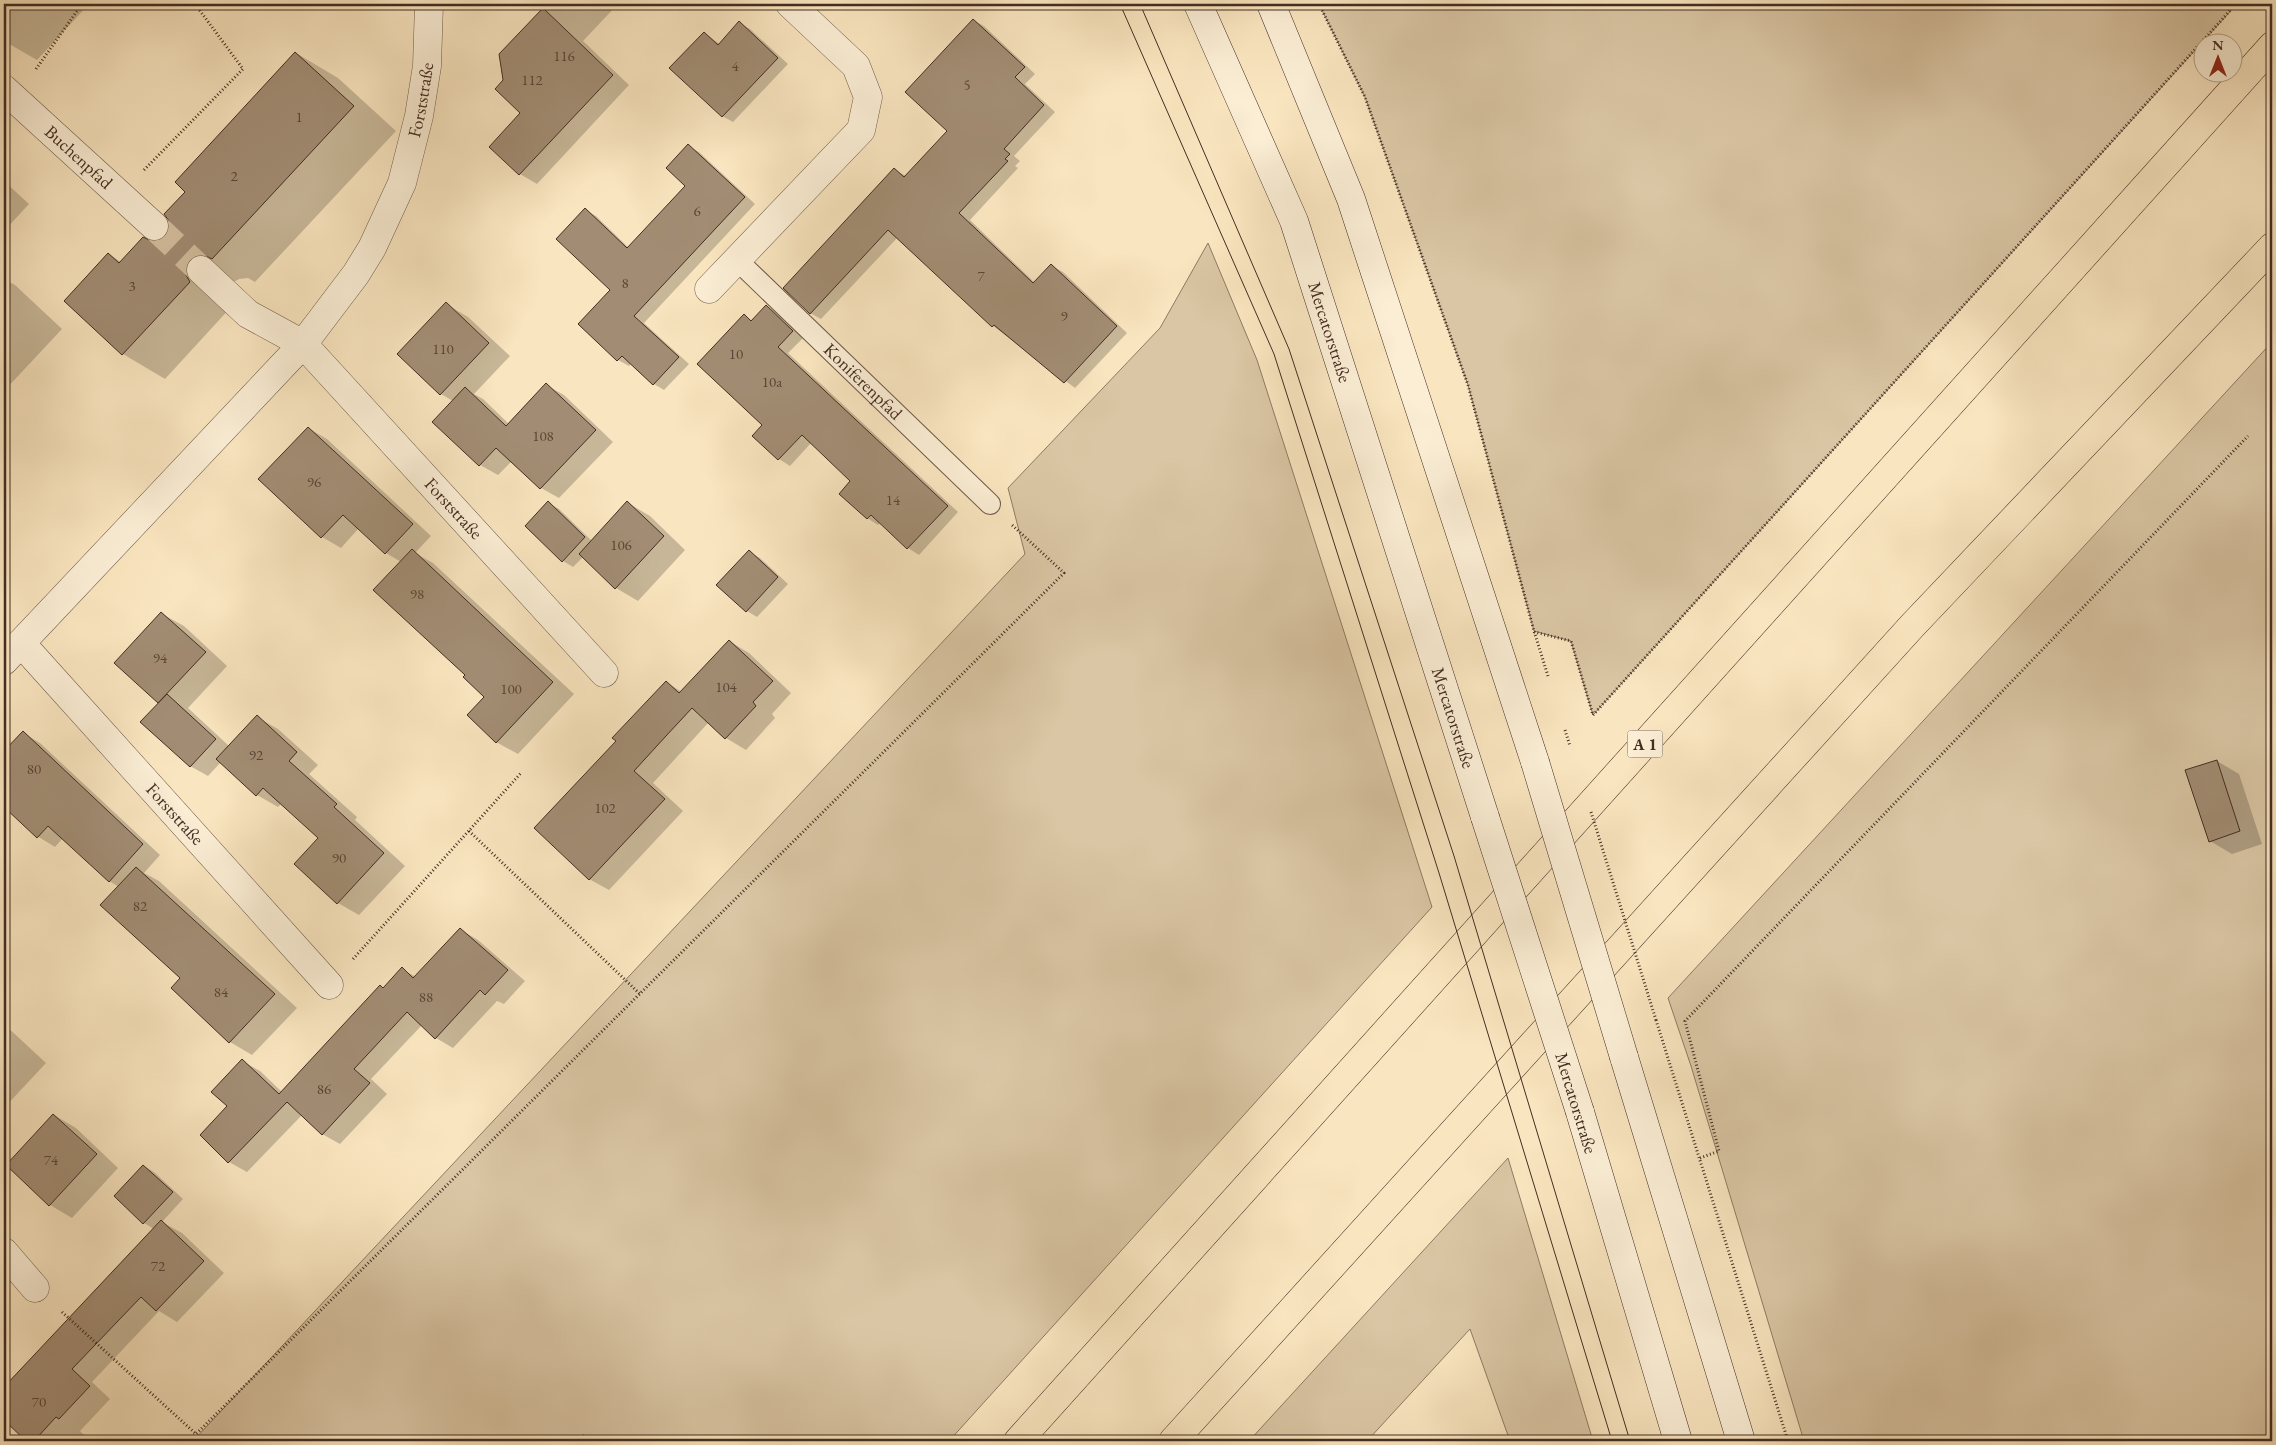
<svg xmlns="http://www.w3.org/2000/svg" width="2276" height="1445" font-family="'EB Garamond',serif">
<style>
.green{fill:#dac6a4;stroke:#8e7a63}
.shadow{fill:#0003}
.building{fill:#a28d74;stroke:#432d22}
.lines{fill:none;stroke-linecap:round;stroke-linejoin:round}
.minor-tunnel{stroke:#d5c0a0;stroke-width:28;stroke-dasharray:28 14;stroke-linecap:butt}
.service-casing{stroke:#705b49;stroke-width:22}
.minor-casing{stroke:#705b49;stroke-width:29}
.secondary-casing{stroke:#432d22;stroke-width:29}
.motorway-casing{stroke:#432d22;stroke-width:29}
.path{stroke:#432d22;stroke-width:3;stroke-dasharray:1 2.5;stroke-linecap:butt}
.service{stroke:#fbeed5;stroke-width:20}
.minor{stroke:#fbeed5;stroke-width:28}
.secondary{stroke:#fbeed5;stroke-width:28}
.motorway{stroke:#f9e5bf;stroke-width:28}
.tram{stroke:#432d22;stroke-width:1}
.secondary-bridge-casing{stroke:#432d22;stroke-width:29;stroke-linecap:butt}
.path-bridge{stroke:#432d22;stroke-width:3;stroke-dasharray:1 2.5;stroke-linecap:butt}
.secondary-bridge{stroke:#fbeed5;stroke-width:28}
.labels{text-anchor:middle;stroke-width:4.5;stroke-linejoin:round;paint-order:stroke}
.number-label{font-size:15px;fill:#5b4536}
.shield{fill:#fbeed5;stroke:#7a6758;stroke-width:1}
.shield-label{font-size:16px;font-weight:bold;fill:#432d22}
.street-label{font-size:18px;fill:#432d22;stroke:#fbeed5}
</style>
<rect width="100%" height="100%" fill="#f9e5bf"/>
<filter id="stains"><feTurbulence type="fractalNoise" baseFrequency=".004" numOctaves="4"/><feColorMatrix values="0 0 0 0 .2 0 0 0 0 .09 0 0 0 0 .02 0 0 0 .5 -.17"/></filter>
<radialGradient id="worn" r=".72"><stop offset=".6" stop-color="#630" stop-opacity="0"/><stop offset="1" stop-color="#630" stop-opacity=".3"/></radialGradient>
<!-- green -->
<path class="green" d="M 1319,4 L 2237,4 L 1593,715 L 1571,641 L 1534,631 L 1468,385 L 1365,97 Z
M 1208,243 L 1257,360 L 1432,907 L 949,1441 L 193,1441 L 1025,554 L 1008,488 L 1160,328 Z
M 2272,342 L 2272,1441 L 1804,1441 L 1691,1066 L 1668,998 Z
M 1508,1158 L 1593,1441 L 1510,1441 L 1470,1329 L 1367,1441 L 1249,1441 Z"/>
<!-- shadow -->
<path class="shadow" d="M 4,4 L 89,4 L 37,60 L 4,41 Z
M 287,4 L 300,4 L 295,8 Z
M 549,4 L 618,4 L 583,41 L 629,85 L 537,184 L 520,174 L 522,113 L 505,80 L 500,55 Z
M 973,20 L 984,26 L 1035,74 L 1025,84 L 1055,112 L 1014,156 L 1020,161 L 1015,166 L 1018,168 L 970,220 L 1035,283 L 1052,266 L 1063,272 L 1127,333 L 1075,388 L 993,326 L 898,237 L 821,319 L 810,313 L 895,170 L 906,176 L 949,131 Z
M 739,23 L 750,29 L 788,64 L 733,122 L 722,116 L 704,33 L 720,44 Z
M 296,53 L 338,78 L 396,131 L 255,282 L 248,278 L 239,279 L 232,283 L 232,306 L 165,379 L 123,354 L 66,301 L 109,254 L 121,262 L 151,243 L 160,242 L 166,238 L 187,192 Z
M 688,146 L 699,152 L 755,204 L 644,323 L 689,364 L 664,390 L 654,384 L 632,363 L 629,366 L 618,360 L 612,290 L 585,210 L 596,216 L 629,248 L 687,186 Z
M 4,181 L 29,204 L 5,230 L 4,230 Z
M 4,279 L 15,285 L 62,329 L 4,391 Z
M 446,304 L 468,317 L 510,356 L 474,394 L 483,399 L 509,424 L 546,385 L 564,395 L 613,442 L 559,498 L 541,488 L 512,461 L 498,475 L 480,465 L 453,401 L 441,394 Z
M 767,306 L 777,313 L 803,338 L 788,353 L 958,512 L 919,555 L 908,548 L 880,523 L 878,525 L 867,518 L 852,481 L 811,443 L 790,466 L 779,459 L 764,425 L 744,316 L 753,321 Z
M 308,428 L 327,439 L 431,536 L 415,553 L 433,563 L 574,694 L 518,754 L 496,742 L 486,697 L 467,675 L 401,562 L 386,553 L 359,528 L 341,548 L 322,537 Z
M 548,503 L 559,509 L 592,541 L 628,503 L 650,516 L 685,550 L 638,601 L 616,588 L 583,557 L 573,567 L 563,561 Z
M 749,552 L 760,558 L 788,584 L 757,617 L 747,611 Z
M 162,614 L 184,626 L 227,666 L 188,708 L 229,746 L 257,717 L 278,729 L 318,765 L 309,774 L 357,817 L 355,820 L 405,866 L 359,915 L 338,903 L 320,837 L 282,803 L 278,807 L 257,795 L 221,762 L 208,776 L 190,766 L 160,703 L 116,663 Z
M 729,641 L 749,653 L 791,693 L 772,714 L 775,718 L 746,750 L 726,738 L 709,722 L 653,783 L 683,811 L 609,890 L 589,879 L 617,741 L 666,682 L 682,692 Z
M 23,733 L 40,743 L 160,855 L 144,873 L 159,881 L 297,1008 L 252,1055 L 230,1042 L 182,978 L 119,887 L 109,881 L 63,838 L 55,847 L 37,836 L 4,805 L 4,753 Z
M 2217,761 L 2239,774 L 2262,844 L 2232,854 L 2210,841 Z
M 461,930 L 478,940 L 525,981 L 504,1004 L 497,1001 L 453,1048 L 436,1038 L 422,1025 L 371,1079 L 387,1094 L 340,1144 L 322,1134 L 302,1115 L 247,1172 L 229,1162 L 229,1106 L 242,1061 L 260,1071 L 282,1092 L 402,969 L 416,977 Z
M 4,1024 L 46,1063 L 4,1108 Z
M 54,1115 L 76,1128 L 118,1168 L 72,1218 L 50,1205 Z
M 144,1166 L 154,1172 L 183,1199 L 162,1222 L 182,1233 L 224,1273 L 177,1322 L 159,1311 L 92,1382 L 110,1399 L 80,1431 L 84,1435 L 78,1441 L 28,1441 L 4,1418 L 4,1389 L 154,1229 L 144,1223 Z
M 2272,1435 L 2272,1441 L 2271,1441 L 2269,1437 Z"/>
<!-- building -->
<path class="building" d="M 543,8 L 613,75 L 519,175 L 489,147 L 520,113 L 495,89 L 503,80 L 499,54 Z
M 973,19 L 1025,67 L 1015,77 L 1044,105 L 1004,149 L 1010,154 L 1005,159 L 1008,161 L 959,213 L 1033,283 L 1051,264 L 1117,326 L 1064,383 L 994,325 L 992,327 L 888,230 L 810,314 L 783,288 L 894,168 L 904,177 L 947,131 L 905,92 Z
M 739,21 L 778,58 L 722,117 L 669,68 L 704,32 L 718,45 Z
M 295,52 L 354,106 L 212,259 L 204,255 L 196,255 L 190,259 L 186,267 L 186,275 L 190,282 L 122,355 L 64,301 L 108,253 L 119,263 L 143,237 L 151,241 L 159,241 L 165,237 L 169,229 L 169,221 L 164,214 L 185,192 L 175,182 Z
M 688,144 L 745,197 L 634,316 L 679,357 L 653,385 L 622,356 L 617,361 L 578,324 L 610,290 L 556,239 L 585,208 L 627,248 L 685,186 L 666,168 Z
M 446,302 L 489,343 L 440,395 L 397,354 Z
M 766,305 L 793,331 L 778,347 L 948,506 L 907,549 L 871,515 L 867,519 L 839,494 L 850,481 L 802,435 L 778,460 L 752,436 L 762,425 L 697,364 L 744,314 L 751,321 Z
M 546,383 L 596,430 L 540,489 L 496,448 L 479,466 L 432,422 L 465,387 L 506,426 Z
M 308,427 L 413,524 L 385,554 L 343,515 L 321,538 L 258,479 Z
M 548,501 L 585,537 L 562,562 L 525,526 Z
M 627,501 L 664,536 L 615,589 L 579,554 Z
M 412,549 L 553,682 L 496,743 L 467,715 L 484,697 L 463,677 L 465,675 L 373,590 Z
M 749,550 L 778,577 L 746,612 L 716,585 Z
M 161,612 L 206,652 L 158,703 L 114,663 Z
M 729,640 L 773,681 L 753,702 L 756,706 L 725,739 L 692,708 L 666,736 L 634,771 L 665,799 L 589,880 L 534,828 L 616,741 L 612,738 L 666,681 L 679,693 Z
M 167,694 L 216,739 L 190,767 L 140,722 Z
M 257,715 L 297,752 L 289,761 L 337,804 L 334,807 L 384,853 L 337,904 L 294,864 L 318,838 L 263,788 L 256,796 L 216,759 Z
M 23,731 L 143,844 L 109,882 L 48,826 L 37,838 L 4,807 L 4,751 Z
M 2217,760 L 2240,831 L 2209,842 L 2185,770 Z
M 136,867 L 275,994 L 229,1043 L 171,988 L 180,978 L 100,905 Z
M 460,928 L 508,970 L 485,995 L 480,990 L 435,1039 L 407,1012 L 354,1069 L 370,1083 L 322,1135 L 287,1102 L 228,1163 L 200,1135 L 227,1106 L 211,1092 L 242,1059 L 279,1094 L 380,985 L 383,988 L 402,967 L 413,978 Z
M 53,1114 L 97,1154 L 49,1206 L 6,1165 Z
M 143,1165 L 173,1192 L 143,1224 L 114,1196 Z
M 161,1220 L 204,1261 L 156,1311 L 141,1297 L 72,1369 L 90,1386 L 59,1419 L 56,1417 L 34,1441 L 26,1441 L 4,1420 L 4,1387 Z"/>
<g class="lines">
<!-- minor-tunnel -->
<path class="minor-tunnel" d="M 154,226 L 201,270"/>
<defs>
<g id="service">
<path id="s1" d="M 737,260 L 990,504"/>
</g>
<g id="minor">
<path id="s2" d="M 4,89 L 154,226"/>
<path id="s3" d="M 201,270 L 248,314 L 303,344 L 604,673"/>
<path d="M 709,289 L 861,130 L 868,97 L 856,66 L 790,4"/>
<path id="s4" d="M 21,643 L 329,985"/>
<path id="s5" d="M 4,661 L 303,344 L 356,274 L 372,248 L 402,183 L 419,116 L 427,66 L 429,4"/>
<path d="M 4,1252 L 35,1288"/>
</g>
<g id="secondary">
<path id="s6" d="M 1198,4 L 1294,221 L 1485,817"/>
<path d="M 1271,4 L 1351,199 L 1535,762"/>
<path d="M 1624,1057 L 1741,1441"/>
<path d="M 1580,1112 L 1678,1441"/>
</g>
<path id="motorway" d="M 1018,1441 L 2272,46
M 1173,1441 L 1912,626 L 2272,247"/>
</defs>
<!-- service casing -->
<use href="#service" class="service-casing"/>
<!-- minor casing -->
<use href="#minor" class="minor-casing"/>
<!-- secondary casing -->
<use href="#secondary" class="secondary-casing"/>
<!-- motorway casing -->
<use href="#motorway" class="motorway-casing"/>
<!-- path -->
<path class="path" d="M 1319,4 L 1365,97 L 1468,385 L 1534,631 L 1548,676
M 36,69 L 82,4
M 144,170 L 243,69 L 195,4
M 1534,632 L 1571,641 L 1593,715
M 1593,715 L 2236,4
M 469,831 L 640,994
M 353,959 L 521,773
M 1656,1020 L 1788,1441
M 1700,1158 L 1719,1151 L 1685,1021 L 2248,436
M 62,1312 L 196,1434
M 189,1441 L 1064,573 L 1012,525
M 579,1441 L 585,1435"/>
<!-- service -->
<use href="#service" class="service"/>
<!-- minor -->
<use href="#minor" class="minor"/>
<!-- secondary -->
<use href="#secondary" class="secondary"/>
<!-- motorway -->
<use href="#motorway" class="motorway"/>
<!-- tram -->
<path class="tram" d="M 1120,4 L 1274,354 L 1439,873 L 1612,1441
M 1140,4 L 1289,349 L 1454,856 L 1630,1441"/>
<defs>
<path id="secondary-bridge" d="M 1535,762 L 1624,1057
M 1485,817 L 1580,1112"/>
</defs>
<!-- secondary-bridge casing -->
<use href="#secondary-bridge" class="secondary-bridge-casing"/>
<!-- path-bridge -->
<path class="path-bridge" d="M 1565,730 L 1570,746
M 1591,812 L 1656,1020"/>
<!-- secondary-bridge -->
<use href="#secondary-bridge" class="secondary-bridge"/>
</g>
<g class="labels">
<!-- number labels -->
<g class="number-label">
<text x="564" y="61">116</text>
<text x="735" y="71">4</text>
<text x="532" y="85">112</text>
<text x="967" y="90">5</text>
<text x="299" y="122">1</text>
<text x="234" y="181">2</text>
<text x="697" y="216">6</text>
<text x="981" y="281">7</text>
<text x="625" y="288">8</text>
<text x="132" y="291">3</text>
<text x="1064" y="321">9</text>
<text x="443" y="354">110</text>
<text x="736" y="359">10</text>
<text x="772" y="387">10a</text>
<text x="543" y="441">108</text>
<text x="314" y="487">96</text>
<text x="893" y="505">14</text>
<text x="621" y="550">106</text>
<text x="417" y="599">98</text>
<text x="160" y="663">94</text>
<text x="726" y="692">104</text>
<text x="511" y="694">100</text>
<text x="256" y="760">92</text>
<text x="34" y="774">80</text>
<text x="605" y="813">102</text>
<text x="339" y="863">90</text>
<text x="140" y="911">82</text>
<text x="221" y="997">84</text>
<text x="426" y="1002">88</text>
<text x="324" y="1094">86</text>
<text x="51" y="1165">74</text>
<text x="158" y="1271">72</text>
<text x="39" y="1407">70</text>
</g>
<!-- shield labels -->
<rect class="shield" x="1627.5" y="730.5" width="35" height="27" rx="4"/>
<g class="shield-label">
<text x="1645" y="750">A 1</text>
</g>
<!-- street labels -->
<g class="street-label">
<text dy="6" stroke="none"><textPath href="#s5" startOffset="711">Forststraße</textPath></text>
<text dy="6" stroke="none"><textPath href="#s2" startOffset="101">Buchenpfad</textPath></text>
<text dy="6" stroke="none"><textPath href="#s6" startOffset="354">Mercatorstraße</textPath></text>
<text dy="6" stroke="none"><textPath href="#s1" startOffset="175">Koniferenpfad</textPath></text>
<text dy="6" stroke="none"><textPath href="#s3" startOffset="350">Forststraße</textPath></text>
<text dy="6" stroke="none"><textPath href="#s6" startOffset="759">Mercatorstraße</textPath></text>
<text dy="6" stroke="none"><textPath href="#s4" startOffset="230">Forststraße</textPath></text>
<text transform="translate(1576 1103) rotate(73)" y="6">Mercatorstraße</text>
</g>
</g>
<!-- margin -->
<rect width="2276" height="1445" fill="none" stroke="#f9e5bf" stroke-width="20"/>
<rect x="5" y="5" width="2266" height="1435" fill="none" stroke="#432d22" stroke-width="2.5"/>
<rect x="10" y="10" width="2256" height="1425" fill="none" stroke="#432d22"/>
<!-- north arrow -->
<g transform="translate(2218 58)"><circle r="24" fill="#fbeed5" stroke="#b1a18d"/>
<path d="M0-4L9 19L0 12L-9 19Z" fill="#8f2418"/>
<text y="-8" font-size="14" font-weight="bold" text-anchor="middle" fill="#432d22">N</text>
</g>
<rect width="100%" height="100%" filter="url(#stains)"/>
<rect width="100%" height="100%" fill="url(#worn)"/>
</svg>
